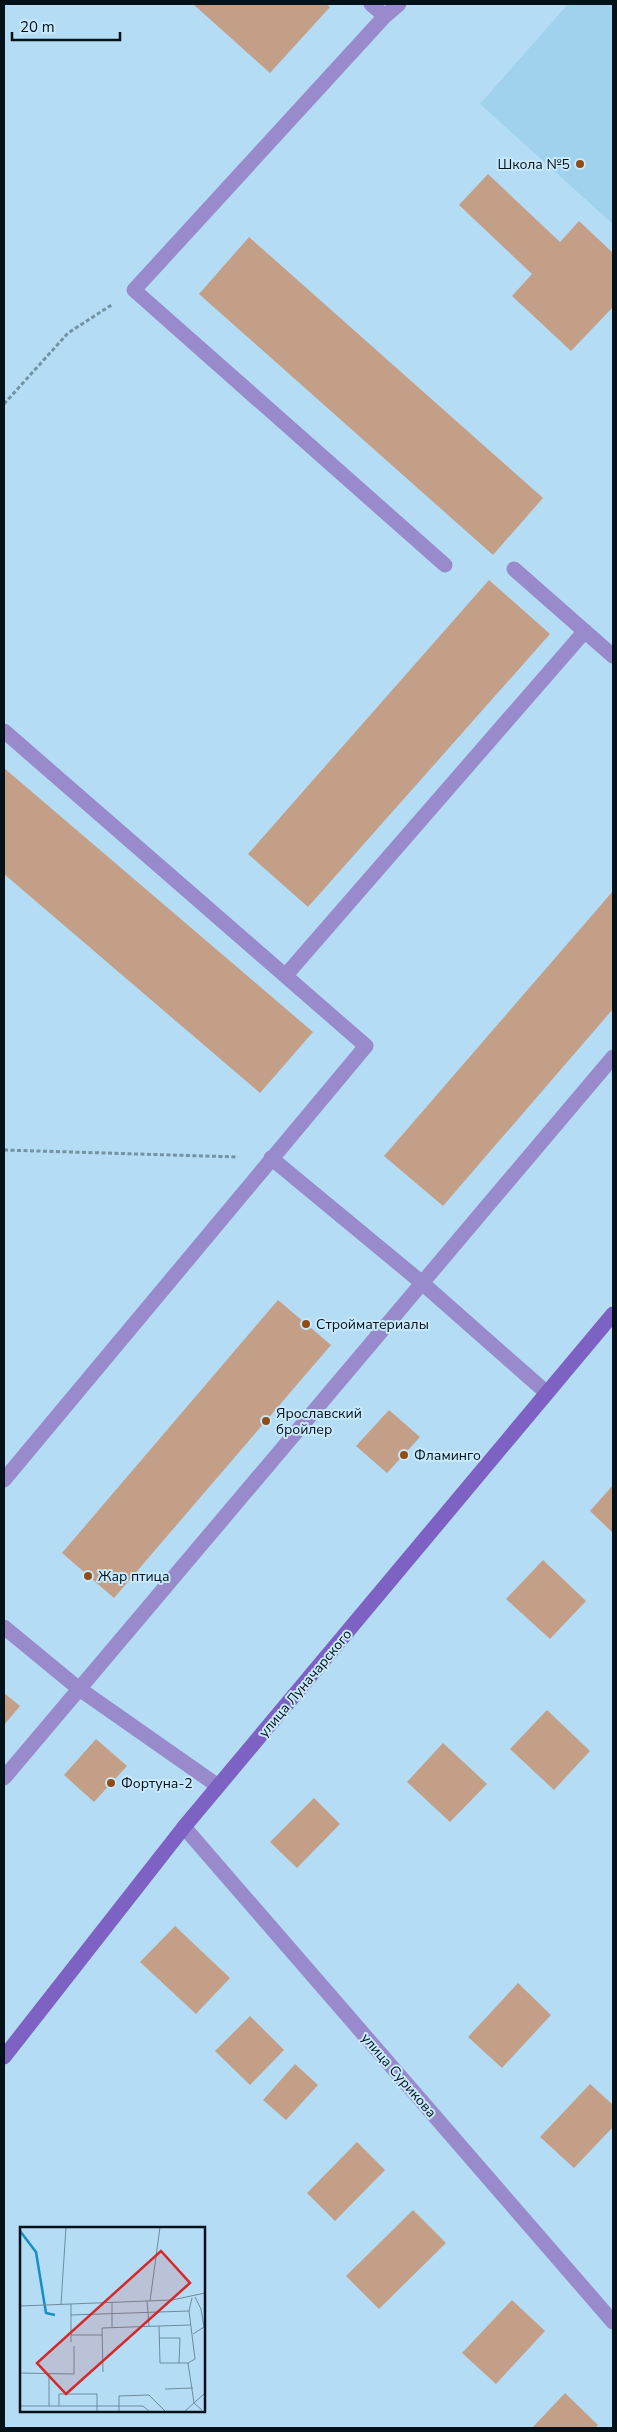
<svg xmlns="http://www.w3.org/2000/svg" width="617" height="2432" font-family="'Nunito Sans',sans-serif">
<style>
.built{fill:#a0d1ed}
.building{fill:#c49f87}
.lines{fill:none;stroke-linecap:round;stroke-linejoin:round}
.path{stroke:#7392a4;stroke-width:3;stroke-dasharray:4 2.5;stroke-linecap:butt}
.lane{stroke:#998acb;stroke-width:15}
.street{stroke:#998acb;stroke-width:15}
.secondary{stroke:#7d61c3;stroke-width:15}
.poi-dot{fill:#8e4d19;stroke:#c8e9fc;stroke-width:2}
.labels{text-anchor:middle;stroke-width:4;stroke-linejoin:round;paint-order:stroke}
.poi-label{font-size:14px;fill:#031119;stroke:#c8e9fc;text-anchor:start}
.street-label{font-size:14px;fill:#031119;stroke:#c8e9fc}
.inset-river{fill:none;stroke:#158fc4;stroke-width:2.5}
.inset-road{fill:none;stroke:#6d8b9d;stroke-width:1}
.view{fill:#d62828;fill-opacity:0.15;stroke:#d62828;stroke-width:2.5}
.inset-edge{fill:none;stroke:#031119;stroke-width:2.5}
</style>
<rect width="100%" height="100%" fill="#b4ddf5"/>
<!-- built -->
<path class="built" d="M 568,4 L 613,4 L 613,224 L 480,104 Z"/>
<!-- building -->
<path class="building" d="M 193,4 L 326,4 L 330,7 L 270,73 Z
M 488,174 L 560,242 L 579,221 L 613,253 L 613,307 L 571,351 L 512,296 L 532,274 L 459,205 Z
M 249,237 L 543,498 L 493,555 L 199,294 Z
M 489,580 L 550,634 L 308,907 L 248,854 Z
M 4,768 L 313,1032 L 260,1093 L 4,874 Z
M 613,891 L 613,1009 L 443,1206 L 384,1156 Z
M 278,1300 L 331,1345 L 114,1598 L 62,1553 Z
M 389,1410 L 420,1437 L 387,1473 L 356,1446 Z
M 613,1485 L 613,1533 L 590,1511 Z
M 543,1560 L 586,1601 L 550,1639 L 506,1599 Z
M 4,1693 L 20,1706 L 4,1725 Z
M 547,1710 L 590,1751 L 554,1790 L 510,1749 Z
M 96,1739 L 127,1766 L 94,1802 L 64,1775 Z
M 443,1743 L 487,1784 L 450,1822 L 407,1782 Z
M 314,1798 L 340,1824 L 297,1868 L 270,1842 Z
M 175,1926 L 230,1978 L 196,2014 L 140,1962 Z
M 518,1983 L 551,2015 L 502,2068 L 468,2037 Z
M 250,2016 L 284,2050 L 250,2085 L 215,2051 Z
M 295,2064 L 318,2085 L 286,2120 L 263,2100 Z
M 590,2084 L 613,2105 L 613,2127 L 574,2168 L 540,2137 Z
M 357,2142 L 385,2170 L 335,2221 L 307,2193 Z
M 413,2210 L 446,2243 L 379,2309 L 346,2276 Z
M 512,2300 L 545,2331 L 496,2384 L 462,2353 Z
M 565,2393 L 598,2425 L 595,2428 L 532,2428 Z"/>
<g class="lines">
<!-- path -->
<path class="path" d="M 4,404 L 68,333 L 113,304
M 4,1150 L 238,1157"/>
<!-- lane -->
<path class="lane" d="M 371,4 L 385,16
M 399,4 L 385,16 L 134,290 L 445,565
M 514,569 L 613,656
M 4,731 L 366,1046 L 4,1480
M 286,975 L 585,631
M 271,1158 L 421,1282 L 547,1393
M 4,1627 L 78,1688 L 218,1786
M 4,1778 L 613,1057"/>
<!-- street -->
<path class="street" d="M 184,1827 L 613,2322"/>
<!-- secondary -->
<path class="secondary" d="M 4,2057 L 184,1827 L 613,1314"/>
</g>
<!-- markers -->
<g class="poi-dot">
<circle cx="580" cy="164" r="5"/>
<circle cx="306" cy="1324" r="5"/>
<circle cx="266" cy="1421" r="5"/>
<circle cx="404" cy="1455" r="5"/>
<circle cx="88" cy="1576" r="5"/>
<circle cx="111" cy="1783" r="5"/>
</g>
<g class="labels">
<!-- poi labels -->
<g class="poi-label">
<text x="570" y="169" text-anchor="end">Школа №5</text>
<text x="316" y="1329">Стройматериалы</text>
<text x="276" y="1418">Ярославский<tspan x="276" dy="16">бройлер</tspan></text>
<text x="414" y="1460">Фламинго</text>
<text x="98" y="1581">Жар птица</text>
<text x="121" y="1788">Фортуна-2</text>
</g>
<!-- street labels -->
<g class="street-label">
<text transform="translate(305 1683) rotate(-50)" y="5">улица Луначарского</text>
<text transform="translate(399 2075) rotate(49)" y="5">улица Сурикова</text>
</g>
</g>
<!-- overview -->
<g transform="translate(20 2227)">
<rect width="185" height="185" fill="#b4ddf5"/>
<path class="inset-river" d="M 0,4 L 16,25 L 26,86 L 35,88"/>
<path class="inset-road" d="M 127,74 L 129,99M 130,74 L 140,0M 92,75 L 92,100M 41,77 L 46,0M 51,77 L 51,115M 0,79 L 152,73 L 185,66M 51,88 L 169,84 L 172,71M 139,99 L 171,98M 173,107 L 184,100 L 181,82 L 175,70M 51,108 L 82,108M 139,111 L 160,111 L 159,136M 168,136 L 174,176 L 182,183M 83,145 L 82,101 L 139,99 L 140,136 L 168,136 L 175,132 L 169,84M 0,146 L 54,147 L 54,119M 29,147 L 29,179M 145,162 L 173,161M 0,179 L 123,179 L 130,185M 39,179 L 39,167 L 77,167 L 77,185M 99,185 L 99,169 L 129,168 L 146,185M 164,185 L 185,166"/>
<path class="view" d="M 141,24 L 170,56 L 46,167 L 17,136 Z"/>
<rect width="185" height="185" class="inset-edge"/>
</g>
<!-- border -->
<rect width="617" height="2432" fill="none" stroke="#031119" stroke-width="10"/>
<!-- scale -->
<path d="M12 32v8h108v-8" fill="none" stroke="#031119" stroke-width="2.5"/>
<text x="20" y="32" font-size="15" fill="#031119" stroke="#c8e9fc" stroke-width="4" paint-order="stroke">20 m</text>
</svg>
